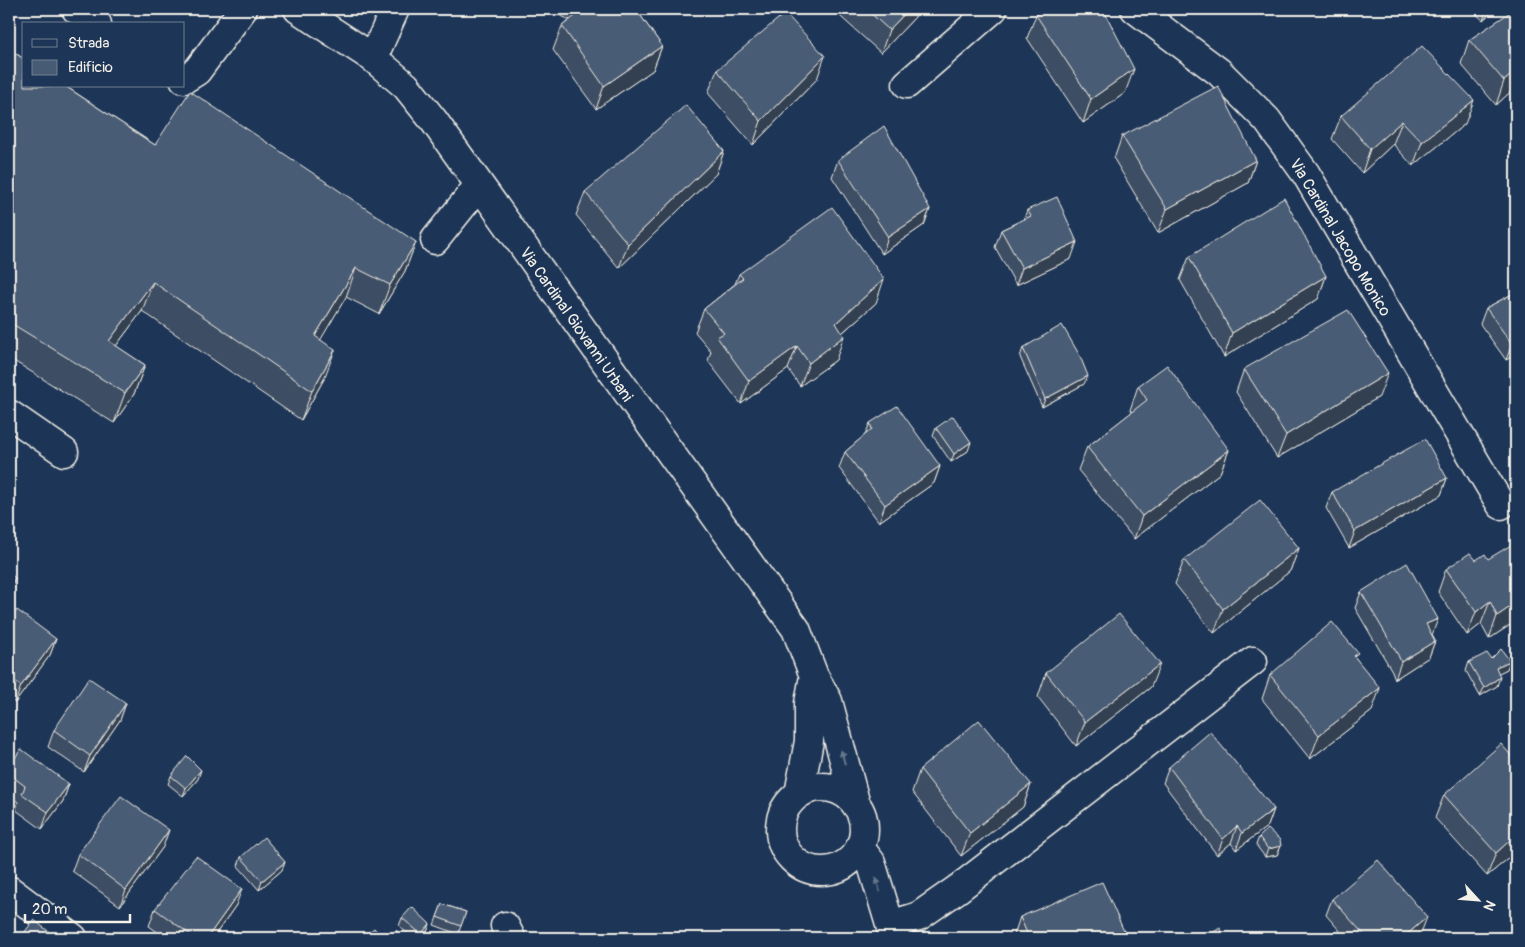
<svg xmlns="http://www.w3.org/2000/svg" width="1525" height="947" font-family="Pangolin,sans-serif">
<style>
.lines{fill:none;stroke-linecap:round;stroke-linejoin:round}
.minor-casing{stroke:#f4f1e8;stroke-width:31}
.minor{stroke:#1d3557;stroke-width:28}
.wall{fill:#3e4e64;stroke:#f4f1e8}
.shaded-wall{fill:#324051;stroke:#f4f1e8}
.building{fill:#485b74;stroke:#f4f1e8}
.oneway{fill:#68778a}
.labels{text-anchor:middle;stroke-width:4;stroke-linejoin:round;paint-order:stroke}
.street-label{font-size:16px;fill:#f4f1e8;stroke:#1d3557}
</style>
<rect width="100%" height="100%" fill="#1d3557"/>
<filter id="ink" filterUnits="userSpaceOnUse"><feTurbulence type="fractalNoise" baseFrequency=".02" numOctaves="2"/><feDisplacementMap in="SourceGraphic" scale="10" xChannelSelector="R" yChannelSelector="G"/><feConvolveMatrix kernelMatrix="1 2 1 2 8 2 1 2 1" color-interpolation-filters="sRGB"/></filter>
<g filter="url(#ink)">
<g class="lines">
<defs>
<path id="minor" d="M 76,9 L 97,24
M 298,9 L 373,58 L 406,86 L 434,121 L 796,629 L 814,676 L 828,701 L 856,805
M 1135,9 L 1219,72 L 1267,120 L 1306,174 L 1501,505
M 373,58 L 395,9
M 184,79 L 197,71 L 243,9
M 907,84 L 993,9
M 435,240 L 479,185
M 9,414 L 64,452
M780 829a42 42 0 1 1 84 0a42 42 0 1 1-84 0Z
M 799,794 L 809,741 L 809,703 L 814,676
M 860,848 L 871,862 L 894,938
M 9,890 L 73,938
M 890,925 L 919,916 L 959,888 L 1253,661
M 505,926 L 511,938"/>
</defs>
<!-- minor casing -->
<use href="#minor" class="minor-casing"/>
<!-- minor -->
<use href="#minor" class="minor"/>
</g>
<!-- wall -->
<path class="wall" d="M 551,9 L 636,9 L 662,46 L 653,70 L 596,109 L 553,50 L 562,26 L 570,20 L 550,11 Z
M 832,9 L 918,9 L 915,17 L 881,53 Z
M 1470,9 L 1495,9 L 1483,20 Z
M 1516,9 L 1516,87 L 1496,105 L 1461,64 L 1469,40 Z
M 1036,15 L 1125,93 L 1083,123 L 1027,38 Z
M 9,49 L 155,145 L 416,242 L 405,271 L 379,314 L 346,297 L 320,340 L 324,379 L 301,420 L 142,311 L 116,346 L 145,365 L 134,394 L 114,423 L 9,358 Z
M 717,70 L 817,79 L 753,145 L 708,93 Z
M 1341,116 L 1465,124 L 1413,166 L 1393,144 L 1362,173 L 1332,139 Z
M 1122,136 L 1256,160 L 1248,183 L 1158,233 L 1114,159 Z
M 724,151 L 716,174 L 619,268 L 576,215 L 585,192 Z
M 838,160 L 930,209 L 924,225 L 882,254 L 832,177 Z
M 1027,210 L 1071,259 L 1016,285 L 995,247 L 1001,230 L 1024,219 Z
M 1189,257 L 1326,276 L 1318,299 L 1224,357 L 1180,280 Z
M 739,274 L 876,303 L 842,333 L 836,360 L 800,386 L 788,369 L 741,404 L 708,361 L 711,351 L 695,332 L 704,309 L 735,284 Z
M 1516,292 L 1516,354 L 1506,360 L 1480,324 L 1486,308 Z
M 1023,348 L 1084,384 L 1042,407 L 1020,357 Z
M 1244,369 L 1379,397 L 1277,458 L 1236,392 Z
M 1138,386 L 1229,450 L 1220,473 L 1134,539 L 1078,470 L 1087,447 L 1132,412 L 1130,410 Z
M 870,423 L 940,466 L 934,483 L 879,522 L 839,468 L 845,452 L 865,435 Z
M 936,428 L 968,451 L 951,462 L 933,436 Z
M 1447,478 L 1441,495 L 1349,548 L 1326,508 L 1332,492 Z
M 1299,548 L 1290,571 L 1214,633 L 1175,584 L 1184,560 Z
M 1446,569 L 1516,621 L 1489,639 L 1481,624 L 1467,635 L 1438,592 Z
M 1361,592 L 1432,635 L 1435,641 L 1429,657 L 1395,679 L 1392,671 L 1355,608 Z
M 9,621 L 56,639 L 50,655 L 15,703 L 9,698 Z
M 1356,658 L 1372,711 L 1310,759 L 1262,699 L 1270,675 Z
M 1491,659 L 1510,661 L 1507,669 L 1498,673 L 1497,686 L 1480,696 L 1466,671 L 1469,662 Z
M 1046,673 L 1151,687 L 1076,746 L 1038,697 Z
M 126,703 L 120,720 L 84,772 L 48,747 L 54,730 Z
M 1516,761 L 1516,852 L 1487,876 L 1435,818 L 1444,795 Z
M 9,767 L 69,784 L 63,801 L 42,829 L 16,810 L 18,802 L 9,795 Z
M 1169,767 L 1274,809 L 1268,826 L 1236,850 L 1231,843 L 1217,855 L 1163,783 Z
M 920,769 L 1031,784 L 1023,807 L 961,856 L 912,792 Z
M 171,776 L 198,779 L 183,796 L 168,784 Z
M 1259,837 L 1281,846 L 1277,855 L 1265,857 L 1256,845 Z
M 163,847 L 120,906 L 72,871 L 78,854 Z
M 241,857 L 285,862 L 282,870 L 259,890 L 238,866 Z
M 1332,899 L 1421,933 L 1415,938 L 1346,938 L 1326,915 Z
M 442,904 L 466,912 L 458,934 L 434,925 Z
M 236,905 L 213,938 L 166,938 L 149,926 L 155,909 Z
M 1020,917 L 1127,938 L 1013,938 Z
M 402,918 L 430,924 L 427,932 L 422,938 L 413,938 L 399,926 Z"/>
<!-- shaded-wall -->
<path class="shaded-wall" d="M 909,9 L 918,9 L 915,17 L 881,53 L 889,30 Z
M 1487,9 L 1495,9 L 1483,20 Z
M 662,46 L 653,70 L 596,109 L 604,86 Z
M 825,56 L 817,79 L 753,145 L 761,121 Z
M 1134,69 L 1125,93 L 1083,123 L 1091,99 Z
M 1516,71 L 1516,87 L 1496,105 L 1504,81 Z
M 1474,100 L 1465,124 L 1413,166 L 1422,142 Z
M 1402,121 L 1393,144 L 1362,173 L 1370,149 Z
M 724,151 L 716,174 L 619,268 L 628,244 Z
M 1256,160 L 1248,183 L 1158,233 L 1167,209 Z
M 930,209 L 924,225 L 882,254 L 888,237 Z
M 416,242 L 405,271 L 379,314 L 390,285 Z
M 1077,242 L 1071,259 L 1016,285 L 1022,268 Z
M 356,268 L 346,297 L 305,366 L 315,336 Z
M 1326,276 L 1318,299 L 1224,357 L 1232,333 Z
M 884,279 L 876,303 L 827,346 L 836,323 Z
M 153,282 L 142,311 L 98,370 L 109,341 Z
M 844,336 L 836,360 L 800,386 L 809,363 Z
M 1516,341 L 1516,354 L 1506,360 L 1512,344 Z
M 797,346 L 788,369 L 741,404 L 749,381 Z
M 335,350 L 324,379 L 301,420 L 312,391 Z
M 145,365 L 134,394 L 114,423 L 125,393 Z
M 1388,373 L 1379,397 L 1277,458 L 1286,435 Z
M 1088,376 L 1084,384 L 1042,407 L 1045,399 Z
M 971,442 L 968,451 L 951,462 L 954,454 Z
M 1229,450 L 1220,473 L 1134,539 L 1142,516 Z
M 940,466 L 934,483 L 879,522 L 885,505 Z
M 1447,478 L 1441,495 L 1349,548 L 1355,531 Z
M 1299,548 L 1290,571 L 1214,633 L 1223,609 Z
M 15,578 L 12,586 L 9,590 L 9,586 Z
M 1490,601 L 1481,624 L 1467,635 L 1476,612 Z
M 1516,603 L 1516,621 L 1489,639 L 1497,616 Z
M 1438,619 L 1432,635 L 1420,640 L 1426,624 Z
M 56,639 L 50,655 L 15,703 L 21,686 Z
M 1435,641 L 1429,657 L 1395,679 L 1401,662 Z
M 1510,661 L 1507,669 L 1493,676 L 1496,667 Z
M 1160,664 L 1151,687 L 1076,746 L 1085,722 Z
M 1500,677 L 1497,686 L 1480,696 L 1484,688 Z
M 1380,688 L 1372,711 L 1310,759 L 1319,735 Z
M 126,703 L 120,720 L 84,772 L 90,756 Z
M 201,770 L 198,779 L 183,796 L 186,788 Z
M 69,784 L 63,801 L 42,829 L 48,812 Z
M 1031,784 L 1023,807 L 961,856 L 970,833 Z
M 1274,809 L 1268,826 L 1236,850 L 1242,833 Z
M 1237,826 L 1231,843 L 1217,855 L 1223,839 Z
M 169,830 L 163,847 L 120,906 L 126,890 Z
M 1516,835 L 1516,852 L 1487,876 L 1496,853 Z
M 1281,846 L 1277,855 L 1265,857 L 1268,849 Z
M 285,862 L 282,870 L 259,890 L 262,881 Z
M 242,889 L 236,905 L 213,938 L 207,938 Z
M 1427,917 L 1421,933 L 1415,938 L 1403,938 Z
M 430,924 L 427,932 L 422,938 L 419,938 L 421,934 Z"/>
<!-- building -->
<path class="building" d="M 582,9 L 636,9 L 662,46 L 604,86 L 562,26 L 583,10 Z
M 866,9 L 909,9 L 889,30 Z
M 1047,9 L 1103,9 L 1134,69 L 1091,99 L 1036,15 Z
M 1515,9 L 1516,9 L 1516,71 L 1504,81 L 1469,40 Z
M 785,13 L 825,56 L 761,121 L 717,70 Z
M 1422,46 L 1474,100 L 1422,142 L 1402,121 L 1370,149 L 1341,116 Z
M 9,49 L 24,59 L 24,86 L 65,86 L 155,145 L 190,91 L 416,242 L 390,285 L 356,268 L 315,336 L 335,350 L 312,391 L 153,282 L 109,341 L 145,365 L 125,393 L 9,322 Z
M 1218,86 L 1256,160 L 1167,209 L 1122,136 Z
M 686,105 L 724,151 L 628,244 L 585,192 Z
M 884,126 L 930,209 L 888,237 L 838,160 Z
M 1057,197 L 1077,242 L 1022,268 L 1001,230 L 1031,216 L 1027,210 Z
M 1284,198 L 1326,276 L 1232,333 L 1189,257 Z
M 832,207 L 884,279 L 836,323 L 844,336 L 809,363 L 797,346 L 749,381 L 717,337 L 724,333 L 704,309 L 743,278 L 739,274 Z
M 1516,292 L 1516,341 L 1512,344 L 1486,308 Z
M 1348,310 L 1388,373 L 1286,435 L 1244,369 Z
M 1062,325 L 1080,356 L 1088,376 L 1045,399 L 1023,348 Z
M 1167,365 L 1229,450 L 1142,516 L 1087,447 L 1147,400 L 1138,386 Z
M 897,406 L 940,466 L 885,505 L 845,452 L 872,429 L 870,423 Z
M 953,416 L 971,442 L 954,454 L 936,428 Z
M 1425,439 L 1447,478 L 1355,531 L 1332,492 Z
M 1260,500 L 1299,548 L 1223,609 L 1184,560 Z
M 1516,542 L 1516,603 L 1497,616 L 1490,601 L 1476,612 L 1446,569 L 1470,553 L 1476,560 L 1485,554 L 1488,559 Z
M 1407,563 L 1438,619 L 1426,624 L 1435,641 L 1401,662 L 1398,655 L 1361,592 Z
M 9,572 L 15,578 L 9,586 Z
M 17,610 L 56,639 L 21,686 L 9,678 L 9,621 Z
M 1119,614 L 1160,664 L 1085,722 L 1046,673 Z
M 1332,622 L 1358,653 L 1354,656 L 1380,688 L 1319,735 L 1270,675 Z
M 1501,649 L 1510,661 L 1496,667 L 1500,677 L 1484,688 L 1469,662 L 1487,653 L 1491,659 Z
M 89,678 L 126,703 L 90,756 L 54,730 Z
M 979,720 L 1031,784 L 970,833 L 920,769 Z
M 1210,732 L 1274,809 L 1242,833 L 1237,826 L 1223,839 L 1169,767 Z
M 1501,744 L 1516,761 L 1516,835 L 1496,853 L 1444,795 Z
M 21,749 L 69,784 L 48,812 L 22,794 L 25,786 L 9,774 L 9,767 Z
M 187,756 L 201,770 L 186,788 L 171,776 Z
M 121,796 L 169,830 L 126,890 L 78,854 Z
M 1268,829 L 1280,840 L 1281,846 L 1268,849 L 1259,837 Z
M 264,837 L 285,862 L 262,881 L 241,857 Z
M 196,856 L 242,889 L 207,938 L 195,938 L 155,909 Z
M 1378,860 L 1427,917 L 1403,938 L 1367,938 L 1332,899 Z
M 1102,882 L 1127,938 L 1029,938 L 1020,917 Z
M 442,904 L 466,912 L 461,926 L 437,917 Z
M 412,907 L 430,924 L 421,934 L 402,918 Z
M 34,920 L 57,938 L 20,938 Z
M 374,928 L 382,938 L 362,938 Z
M 1220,928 L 1226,938 L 1204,938 Z
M 396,930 L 404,938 L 387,938 Z
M 67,932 L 75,938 L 62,938 Z"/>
<!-- one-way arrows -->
<defs><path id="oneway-solid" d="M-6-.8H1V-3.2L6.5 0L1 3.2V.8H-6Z" transform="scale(1.25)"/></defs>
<g class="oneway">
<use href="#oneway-solid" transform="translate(843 757) rotate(-105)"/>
<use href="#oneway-solid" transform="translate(878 885) rotate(-106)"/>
</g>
</g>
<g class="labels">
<!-- street labels -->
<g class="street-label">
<text transform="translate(1341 237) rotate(59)" y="6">Via Cardinal Jacopo Monico</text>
<text transform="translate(577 324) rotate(55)" y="6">Via Cardinal Giovanni Urbani</text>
</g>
</g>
<!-- margin -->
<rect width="1525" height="947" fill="none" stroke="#1d3557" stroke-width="30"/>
<rect x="15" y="15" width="1495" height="917" fill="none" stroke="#f4f1e8" stroke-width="2" filter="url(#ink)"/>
<!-- legend -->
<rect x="22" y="22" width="162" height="65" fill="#1d3557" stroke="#738091"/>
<rect x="32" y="39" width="25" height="8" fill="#1d3557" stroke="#738091"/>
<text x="68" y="48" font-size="15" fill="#f4f1e8">Strada</text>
<rect x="32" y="60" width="25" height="15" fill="#485b74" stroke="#738091"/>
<text x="68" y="72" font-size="15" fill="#f4f1e8">Edificio</text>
<!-- north arrow -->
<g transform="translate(1478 900) rotate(116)" stroke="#1d3557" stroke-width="4" paint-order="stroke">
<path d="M0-4L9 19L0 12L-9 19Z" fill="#f4f1e8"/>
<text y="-8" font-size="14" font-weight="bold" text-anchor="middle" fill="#f4f1e8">N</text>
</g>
<!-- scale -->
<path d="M25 914v8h105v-8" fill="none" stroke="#f4f1e8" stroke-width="2.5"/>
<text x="32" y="914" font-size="15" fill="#f4f1e8" stroke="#1d3557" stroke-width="4" paint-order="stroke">20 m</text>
</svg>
